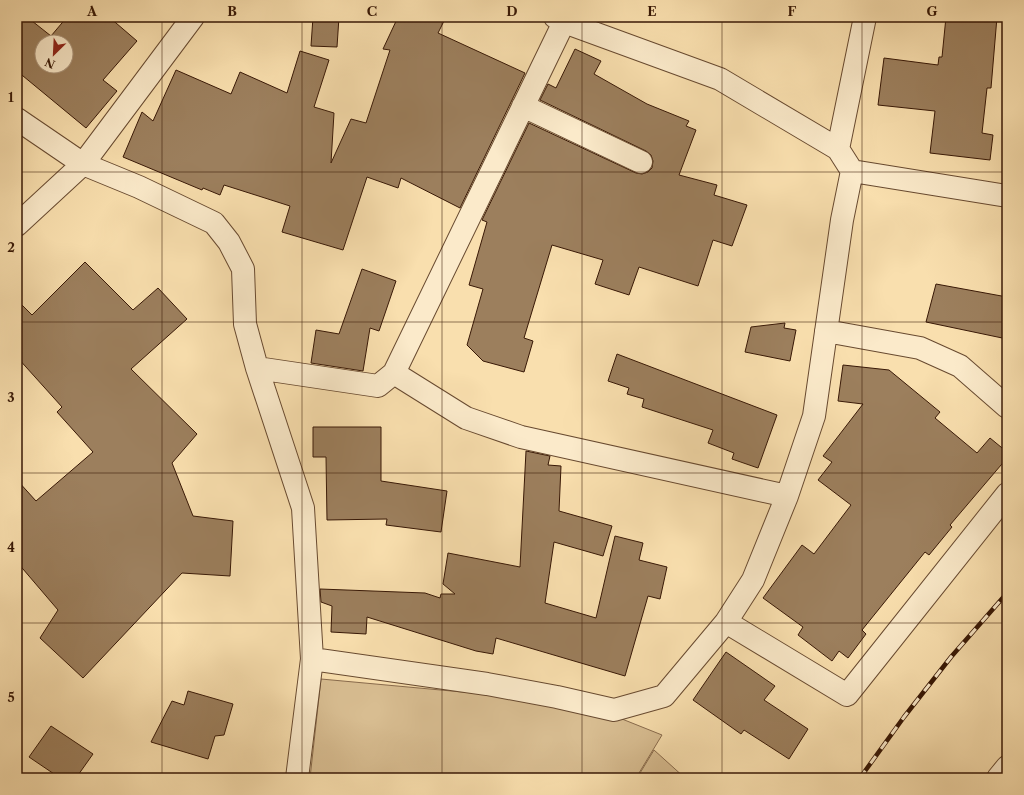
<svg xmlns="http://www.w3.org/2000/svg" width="1024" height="795" font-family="'Libre Caslon Text',serif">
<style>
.green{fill:#d8bd91;stroke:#886a4c}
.building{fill:#9c7f5d;stroke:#381806;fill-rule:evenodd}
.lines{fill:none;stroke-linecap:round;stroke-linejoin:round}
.minor-casing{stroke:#684a30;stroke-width:24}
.minor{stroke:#fbeaca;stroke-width:22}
.rail-casing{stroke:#381806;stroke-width:4.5}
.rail{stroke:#fbeaca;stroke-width:3;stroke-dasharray:9;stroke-linecap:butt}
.grid{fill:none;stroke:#381806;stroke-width:1;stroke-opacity:0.55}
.neatline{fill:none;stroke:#381806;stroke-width:1.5}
.grid-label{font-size:13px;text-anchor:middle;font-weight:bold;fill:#381806}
</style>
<rect width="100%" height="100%" fill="#f9dfae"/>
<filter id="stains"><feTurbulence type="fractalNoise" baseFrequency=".005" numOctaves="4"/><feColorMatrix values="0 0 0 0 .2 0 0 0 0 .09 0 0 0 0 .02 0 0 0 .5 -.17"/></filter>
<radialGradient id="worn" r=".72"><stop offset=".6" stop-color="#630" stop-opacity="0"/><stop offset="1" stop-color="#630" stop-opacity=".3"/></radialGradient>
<!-- green -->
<path class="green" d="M 321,679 L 582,703 L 662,735 L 636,778 L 310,778 Z
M 654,750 L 685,778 L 637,778 Z"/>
<!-- building -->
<path class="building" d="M 17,17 L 27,17 L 51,36 L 67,17 L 109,17 L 137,41 L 103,80 L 117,91 L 86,128 L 17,71 ZM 42,42 L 66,42 L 66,66 L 42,66 Z
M 313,17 L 339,17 L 337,47 L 311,46 Z
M 398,17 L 446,17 L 438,33 L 525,73 L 460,208 L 401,178 L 398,188 L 367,177 L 343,250 L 282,232 L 290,206 L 224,185 L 220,195 L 203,188 L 202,190 L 123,157 L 142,112 L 153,121 L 176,70 L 231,94 L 240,72 L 287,93 L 300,51 L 329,60 L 314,107 L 334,113 L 331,163 L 351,119 L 366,123 L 390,50 L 383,49 Z
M 946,17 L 997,17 L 991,88 L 987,88 L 982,133 L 993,135 L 990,160 L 930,153 L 935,111 L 878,105 L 884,58 L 938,65 L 939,57 L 942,57 Z
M 575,49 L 601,61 L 594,74 L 647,104 L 689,121 L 686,126 L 696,130 L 679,175 L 717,185 L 714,195 L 747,205 L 732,246 L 713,240 L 698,286 L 639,267 L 629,295 L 595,284 L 603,260 L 552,245 L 524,338 L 533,341 L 524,372 L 483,361 L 467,345 L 483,289 L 469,285 L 487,222 L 482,220 L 529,123 L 636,173 L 642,174 L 648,172 L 652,168 L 653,161 L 651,155 L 646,151 L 540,100 L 548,84 L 556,88 Z
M 85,262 L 133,310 L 158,288 L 187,319 L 131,369 L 197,434 L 172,463 L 193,516 L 233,521 L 230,576 L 182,573 L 83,678 L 40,638 L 58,610 L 17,562 L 17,480 L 36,501 L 93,452 L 57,412 L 62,407 L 17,357 L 17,300 L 32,315 Z
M 362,269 L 396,281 L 379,331 L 370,328 L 363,371 L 311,363 L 316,330 L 339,334 Z
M 936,284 L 1007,297 L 1007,339 L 926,322 Z
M 785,323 L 784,328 L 796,330 L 790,361 L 745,352 L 751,327 Z
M 617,354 L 777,415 L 758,468 L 732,459 L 734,453 L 708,443 L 713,430 L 642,407 L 644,399 L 627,394 L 629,388 L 608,381 Z
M 843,365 L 889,370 L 940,412 L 935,418 L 977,453 L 990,438 L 1007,452 L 1007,458 L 950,525 L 952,527 L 929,555 L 925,552 L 862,630 L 866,634 L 848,658 L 839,651 L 832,661 L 798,635 L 803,627 L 763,598 L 802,545 L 814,554 L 851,505 L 818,480 L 832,462 L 823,456 L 863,404 L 838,401 Z
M 313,427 L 381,427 L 381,481 L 447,491 L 441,532 L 386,525 L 387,519 L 327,520 L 326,457 L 313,457 Z
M 526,451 L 550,456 L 548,465 L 561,466 L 559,511 L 612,526 L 603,556 L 554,542 L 545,603 L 596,618 L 615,536 L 643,543 L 639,560 L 667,567 L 660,599 L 648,596 L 625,676 L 496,638 L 493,654 L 476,651 L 367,617 L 366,634 L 331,632 L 332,606 L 321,602 L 320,589 L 425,593 L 440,598 L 441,594 L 455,594 L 443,584 L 448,553 L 520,567 Z
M 726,652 L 775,686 L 764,700 L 808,729 L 789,759 L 744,730 L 741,734 L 693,700 Z
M 188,691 L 233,704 L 224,735 L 215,736 L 208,759 L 151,742 L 172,701 L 184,705 Z
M 51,726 L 93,754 L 76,778 L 60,778 L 29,757 Z"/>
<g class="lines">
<defs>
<path id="minor" d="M 523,106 L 641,162
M 17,119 L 83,164 L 139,187 L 214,223 L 229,242 L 243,269 L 245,324 L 257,368 L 303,508 L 312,659 L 297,778
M 838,149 L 865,17
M 852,171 L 1007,196
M 17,225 L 83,164 L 193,17
M 826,331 L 920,348 L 960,366 L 1007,407
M 257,368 L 378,386 L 394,373 L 564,22
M 394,373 L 466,418 L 521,437 L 787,496
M 726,622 L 847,695 L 1007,494
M 312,659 L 487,684 L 557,697 L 614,710 L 664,696 L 726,622 L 753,580 L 787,496 L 814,416 L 842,220 L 852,171 L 838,149 L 720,79 L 564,22 L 555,17
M 998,778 L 1007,767"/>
</defs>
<!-- minor casing -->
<use href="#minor" class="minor-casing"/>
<!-- minor -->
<use href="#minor" class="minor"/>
<defs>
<path id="rail" d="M 860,778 L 904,717 L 951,657 L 1007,593"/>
</defs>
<!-- rail casing -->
<use href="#rail" class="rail-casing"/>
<!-- rail -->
<use href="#rail" class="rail"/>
</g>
<!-- grid -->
<path class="grid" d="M 162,17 L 162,778M 302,17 L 302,778M 442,17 L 442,778M 582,17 L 582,778M 722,17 L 722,778M 862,17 L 862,778M 17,172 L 1007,172M 17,322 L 1007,322M 17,473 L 1007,473M 17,623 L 1007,623"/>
<!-- margin -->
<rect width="1024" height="795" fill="none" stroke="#f9dfae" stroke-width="44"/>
<!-- north arrow -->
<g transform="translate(54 54) rotate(204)"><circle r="19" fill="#fbeaca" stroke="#ad967c"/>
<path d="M0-3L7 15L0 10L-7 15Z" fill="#8f2418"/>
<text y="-6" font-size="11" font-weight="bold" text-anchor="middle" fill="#381806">N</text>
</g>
<rect x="22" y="22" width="980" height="751" class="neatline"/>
<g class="grid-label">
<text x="92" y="16">A</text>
<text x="232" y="16">B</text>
<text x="372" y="16">C</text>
<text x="512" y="16">D</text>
<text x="652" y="16">E</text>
<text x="792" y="16">F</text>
<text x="932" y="16">G</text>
<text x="11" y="102">1</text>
<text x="11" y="252">2</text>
<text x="11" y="402">3</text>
<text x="11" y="552">4</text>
<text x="11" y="702">5</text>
</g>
<rect width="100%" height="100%" filter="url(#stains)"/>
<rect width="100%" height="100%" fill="url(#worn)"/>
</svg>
